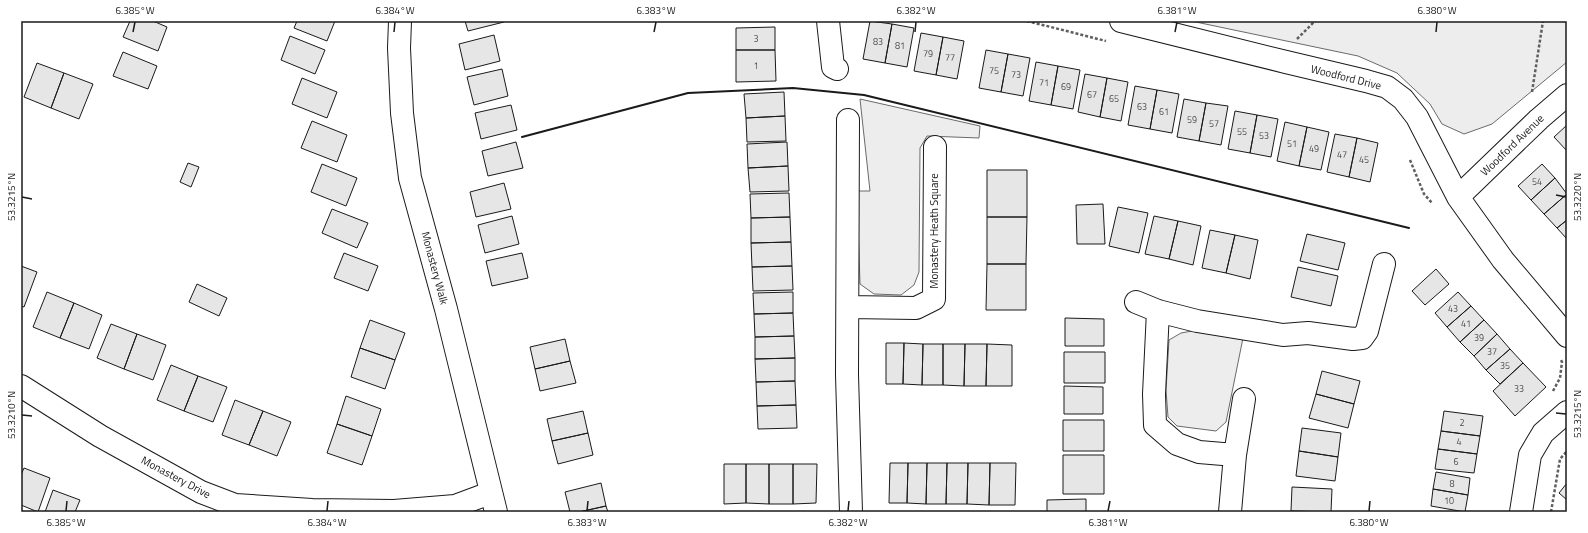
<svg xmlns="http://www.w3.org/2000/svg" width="1588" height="533" font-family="'Titillium Web',sans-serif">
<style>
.green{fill:#ededed;stroke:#6a6a6a}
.building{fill:#e6e6e6;stroke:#1a1a1a}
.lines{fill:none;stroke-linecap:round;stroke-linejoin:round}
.minor-casing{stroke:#1a1a1a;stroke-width:24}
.path{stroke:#5f5f5f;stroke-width:2.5;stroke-dasharray:3 2;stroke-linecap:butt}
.minor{stroke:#fff;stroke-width:22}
.wall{stroke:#1a1a1a;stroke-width:2}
.ticks{fill:none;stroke:#1a1a1a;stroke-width:1.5}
.labels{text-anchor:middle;stroke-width:3;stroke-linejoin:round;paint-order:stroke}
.number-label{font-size:9px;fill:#4d4d4d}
.street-label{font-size:11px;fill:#1a1a1a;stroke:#fff}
.neatline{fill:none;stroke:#1a1a1a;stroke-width:1.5}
.ticks-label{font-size:10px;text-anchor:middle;fill:#1a1a1a}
</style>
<rect width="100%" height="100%" fill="#fff"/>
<!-- green -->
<path class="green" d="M 1191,21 L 1567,21 L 1567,62 L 1492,124 L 1464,134 L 1442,124 L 1430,104 L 1397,73 L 1358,56 Z
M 860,99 L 980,126 L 979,138 L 927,136 L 920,148 L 919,272 L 914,285 L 901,295 L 874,294 L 860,284 L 857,191 L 870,191 Z
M 1192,331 L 1243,338 L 1226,422 L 1216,431 L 1177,426 L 1168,417 L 1166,390 L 1169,340 L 1181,333 Z"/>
<!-- building -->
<path class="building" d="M 130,21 L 153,21 L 167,27 L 158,51 L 123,37 Z
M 297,21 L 335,21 L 327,41 L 294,28 Z
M 465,21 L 503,21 L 504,22 L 468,31 Z
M 870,21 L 892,24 L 885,63 L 863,59 Z
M 892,24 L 914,28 L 907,67 L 885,63 Z
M 775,27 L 775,50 L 736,50 L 736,28 Z
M 921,33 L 943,37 L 936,75 L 914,71 Z
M 494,35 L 500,61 L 465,70 L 459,44 Z
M 290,36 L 325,50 L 315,74 L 281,60 Z
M 943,37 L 964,41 L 957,79 L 936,75 Z
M 736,50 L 775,50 L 776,81 L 736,82 Z
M 986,50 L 1008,54 L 1001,92 L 979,88 Z
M 123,52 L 157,66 L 148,89 L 113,76 Z
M 1008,54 L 1030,58 L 1023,96 L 1001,92 Z
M 1036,62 L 1058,66 L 1051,105 L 1029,101 Z
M 37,63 L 64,73 L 51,108 L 24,97 Z
M 1058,66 L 1080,70 L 1073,109 L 1051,105 Z
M 502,69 L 508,96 L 474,105 L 467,77 Z
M 64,73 L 93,84 L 79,119 L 51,108 Z
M 1085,74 L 1107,78 L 1100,117 L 1078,112 Z
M 302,78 L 337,92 L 327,118 L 292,104 Z
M 1107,78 L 1128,82 L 1121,121 L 1100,117 Z
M 1135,86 L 1157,90 L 1150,129 L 1128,125 Z
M 1157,90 L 1179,94 L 1172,133 L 1150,129 Z
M 784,92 L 785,116 L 746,118 L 744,94 Z
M 1184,99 L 1206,103 L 1199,141 L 1177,137 Z
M 1206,103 L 1228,106 L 1221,145 L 1199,141 Z
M 511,105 L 517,130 L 481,139 L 475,113 Z
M 1235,111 L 1257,115 L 1250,153 L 1228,149 Z
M 1257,115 L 1278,119 L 1271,157 L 1250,153 Z
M 785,116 L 786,141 L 747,142 L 746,118 Z
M 312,121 L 347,135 L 337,162 L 301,148 Z
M 1285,122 L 1307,127 L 1299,166 L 1277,161 Z
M 1567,125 L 1567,151 L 1554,137 Z
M 1307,127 L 1329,132 L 1321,170 L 1299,166 Z
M 1335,134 L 1357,138 L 1349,177 L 1327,172 Z
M 1357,138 L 1378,143 L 1370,182 L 1349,177 Z
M 516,142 L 523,168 L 488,176 L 482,151 Z
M 787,142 L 788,166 L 748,168 L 747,144 Z
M 188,163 L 199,167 L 191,187 L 180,182 Z
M 322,164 L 357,178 L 346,206 L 311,192 Z
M 1542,164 L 1555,178 L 1531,200 L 1518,186 Z
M 788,166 L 789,191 L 750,192 L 748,168 Z
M 987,170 L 1027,170 L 1027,217 L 987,217 Z
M 1555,178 L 1567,194 L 1544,214 L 1531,200 Z
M 504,183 L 511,209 L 476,217 L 470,192 Z
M 789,193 L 790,217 L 751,218 L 750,194 Z
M 1567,194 L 1567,220 L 1557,228 L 1544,214 Z
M 1103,204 L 1105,244 L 1077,244 L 1076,205 Z
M 1118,207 L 1148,213 L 1139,253 L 1109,246 Z
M 332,209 L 368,223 L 357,248 L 322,233 Z
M 512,216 L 519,244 L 485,253 L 478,225 Z
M 1154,216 L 1178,221 L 1169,259 L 1145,254 Z
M 790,217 L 791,242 L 751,243 L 751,218 Z
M 987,217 L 1027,217 L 1026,264 L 987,264 Z
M 1567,220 L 1567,239 L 1557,228 Z
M 1178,221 L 1201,226 L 1193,265 L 1169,259 Z
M 1210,230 L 1235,235 L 1226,273 L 1202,268 Z
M 1307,234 L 1345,243 L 1338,270 L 1300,261 Z
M 1235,235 L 1258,240 L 1250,279 L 1226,273 Z
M 791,242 L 792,266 L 752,267 L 751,243 Z
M 344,253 L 378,266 L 368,291 L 334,278 Z
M 522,253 L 528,278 L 492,286 L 486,261 Z
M 987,264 L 1026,264 L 1026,310 L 986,310 Z
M 21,266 L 37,272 L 24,307 L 21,306 Z
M 792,266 L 793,290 L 753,291 L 752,267 Z
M 1298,267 L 1338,276 L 1331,306 L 1291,297 Z
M 1436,269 L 1449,284 L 1425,305 L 1412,291 Z
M 197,284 L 227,298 L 219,316 L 189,302 Z
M 47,292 L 74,303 L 60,338 L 33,327 Z
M 793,292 L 793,313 L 754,314 L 753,293 Z
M 1458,292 L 1471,306 L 1447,327 L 1435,313 Z
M 74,303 L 102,315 L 89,349 L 60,338 Z
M 1471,306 L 1484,320 L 1460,342 L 1447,327 Z
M 793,313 L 794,336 L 755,337 L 754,314 Z
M 1065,318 L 1104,319 L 1104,346 L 1065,346 Z
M 370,320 L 405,333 L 395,360 L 360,348 Z
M 1484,320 L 1497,334 L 1474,356 L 1460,342 Z
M 111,324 L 137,334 L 124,369 L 97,358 Z
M 137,334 L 166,345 L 153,380 L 124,369 Z
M 1497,334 L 1510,349 L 1486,370 L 1474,356 Z
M 794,336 L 795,358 L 755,359 L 755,337 Z
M 565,339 L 570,361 L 535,369 L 530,347 Z
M 886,343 L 904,343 L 903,384 L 886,384 Z
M 904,343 L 923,344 L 922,385 L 903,384 Z
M 923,344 L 943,344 L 943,385 L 922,385 Z
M 943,344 L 965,344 L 964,386 L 943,385 Z
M 965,344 L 987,344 L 986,386 L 964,386 Z
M 987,344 L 1012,345 L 1012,386 L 986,386 Z
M 360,348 L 395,360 L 385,389 L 351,377 Z
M 1510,349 L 1523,363 L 1500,384 L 1486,370 Z
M 1064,352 L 1105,352 L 1105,383 L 1064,383 Z
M 795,358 L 795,381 L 756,382 L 755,359 Z
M 570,361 L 576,383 L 540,391 L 535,369 Z
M 1523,363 L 1546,387 L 1515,416 L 1493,391 Z
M 171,365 L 198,376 L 184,411 L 157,400 Z
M 1322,371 L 1360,381 L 1354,404 L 1316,394 Z
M 198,376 L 227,387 L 213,422 L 184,411 Z
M 795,381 L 796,405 L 757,406 L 756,382 Z
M 1064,386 L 1103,387 L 1103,414 L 1064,414 Z
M 1316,394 L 1354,404 L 1348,428 L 1309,418 Z
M 346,396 L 381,409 L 372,436 L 337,424 Z
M 235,400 L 263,411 L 249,445 L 222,435 Z
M 796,405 L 797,428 L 758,429 L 757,406 Z
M 263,411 L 291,422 L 277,456 L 249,445 Z
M 583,411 L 588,433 L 552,441 L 547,419 Z
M 1444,411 L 1483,416 L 1480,436 L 1441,431 Z
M 1063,420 L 1104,420 L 1104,451 L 1063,451 Z
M 337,424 L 372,436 L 362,465 L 327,453 Z
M 1302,428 L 1341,433 L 1338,457 L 1299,451 Z
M 1441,431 L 1480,436 L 1477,454 L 1438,449 Z
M 588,433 L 593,455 L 558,464 L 552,441 Z
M 1438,449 L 1477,454 L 1474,473 L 1435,469 Z
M 1299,451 L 1338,457 L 1335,481 L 1296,476 Z
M 1063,455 L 1104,455 L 1104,494 L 1063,494 Z
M 890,463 L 908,463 L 907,503 L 889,503 Z
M 908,463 L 927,463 L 926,504 L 907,503 Z
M 927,463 L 947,463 L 946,504 L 926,504 Z
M 947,463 L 968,463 L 967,504 L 946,504 Z
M 968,463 L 990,463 L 989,505 L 967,504 Z
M 990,463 L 1016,463 L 1015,505 L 989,505 Z
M 724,464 L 746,464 L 746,503 L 724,504 Z
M 746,464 L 769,464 L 769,504 L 746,503 Z
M 769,464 L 793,464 L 793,504 L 769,504 Z
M 793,464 L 817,464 L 816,503 L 793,504 Z
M 24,468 L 50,478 L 38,512 L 21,505 L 21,475 Z
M 1436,472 L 1470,478 L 1468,495 L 1433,489 Z
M 601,483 L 606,506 L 579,512 L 570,512 L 565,492 Z
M 1567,483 L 1567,500 L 1559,493 Z
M 1292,487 L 1332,489 L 1331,512 L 1291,511 Z
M 1433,489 L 1468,495 L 1465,512 L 1431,506 Z
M 53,490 L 80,500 L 75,512 L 45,512 Z
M 1086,499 L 1086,512 L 1047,512 L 1047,500 Z
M 606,506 L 608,512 L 579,512 Z"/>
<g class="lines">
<defs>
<path id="minor" d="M 400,21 L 399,48 L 402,113 L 410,178 L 446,309 L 496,512
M 828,21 L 833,67 L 837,69
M 1121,21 L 1286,62 L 1366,81 L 1387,87 L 1403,99 L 1417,117 L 1458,197 L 1503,260 L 1567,336
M 848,120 L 847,375 L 851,512
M 1458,197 L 1539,119 L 1567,95
M 1136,302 L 1158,311 L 1197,321 L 1283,335 L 1308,333 L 1353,339 L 1362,338 L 1367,331 L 1384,264
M 848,307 L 916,308 L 934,299 L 935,147
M 1158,311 L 1154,394 L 1155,425 L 1177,444 L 1199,452 L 1235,455
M 21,386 L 100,436 L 201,492 L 235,505 L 312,510 L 394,511 L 455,506 L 490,493
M 1230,512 L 1235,455 L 1244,399
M 1521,512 L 1530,455 L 1543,433 L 1567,412"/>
</defs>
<!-- minor casing -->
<use href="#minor" class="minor-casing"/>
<!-- path -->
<path class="path" d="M 1027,21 L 1106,41
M 1297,39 L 1315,21
M 1532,92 L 1543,21
M 1410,160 L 1424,194 L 1432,203
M 1553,391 L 1560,378 L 1562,362 L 1561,360
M 1551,512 L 1560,459 L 1567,451"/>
<!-- minor -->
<use href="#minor" class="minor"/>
<!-- wall -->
<path class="wall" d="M 522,137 L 688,93 L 793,88 L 864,95 L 1409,228"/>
</g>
<!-- ticks -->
<path class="ticks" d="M 133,32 L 135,22M 394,32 L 395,22M 654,32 L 656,22M 915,32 L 916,22M 1175,32 L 1177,22M 1436,32 L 1437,22M 1556,195 L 1566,197M 22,197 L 32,199M 1556,413 L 1566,414M 22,415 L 32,416M 66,511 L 67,501M 327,511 L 328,501M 587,511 L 588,501M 848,511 L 849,501M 1108,511 L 1110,501M 1369,511 L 1370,501"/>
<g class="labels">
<!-- number labels -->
<g class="number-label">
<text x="756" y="42">3</text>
<text x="878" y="45">83</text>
<text x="900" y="49">81</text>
<text x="928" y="57">79</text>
<text x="950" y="61">77</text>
<text x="756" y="69">1</text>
<text x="994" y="74">75</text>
<text x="1016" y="78">73</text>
<text x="1044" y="86">71</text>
<text x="1066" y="90">69</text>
<text x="1092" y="98">67</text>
<text x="1114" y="102">65</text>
<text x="1142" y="110">63</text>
<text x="1164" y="115">61</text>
<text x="1192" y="123">59</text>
<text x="1214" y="127">57</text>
<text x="1242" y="135">55</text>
<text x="1264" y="139">53</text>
<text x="1292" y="147">51</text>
<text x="1314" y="152">49</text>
<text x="1342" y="158">47</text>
<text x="1364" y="163">45</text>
<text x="1537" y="185">54</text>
<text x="1453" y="312">43</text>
<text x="1466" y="327">41</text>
<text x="1479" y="341">39</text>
<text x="1492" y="355">37</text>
<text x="1505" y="369">35</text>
<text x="1519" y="392">33</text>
<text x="1462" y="426">2</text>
<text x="1459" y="445">4</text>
<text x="1456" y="465">6</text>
<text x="1452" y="487">8</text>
<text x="1449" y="504">10</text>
</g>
<!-- street labels -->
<g class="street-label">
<text transform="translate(1346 77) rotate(14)" y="4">Woodford Drive</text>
<text transform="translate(1512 145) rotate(-44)" y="4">Woodford Avenue</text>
<text transform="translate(934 231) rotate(-90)" y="4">Monastery Heath Square</text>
<text transform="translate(435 268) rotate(75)" y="4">Monastery Walk</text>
<text transform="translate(176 477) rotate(28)" y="4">Monastery Drive</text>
</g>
</g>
<!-- border -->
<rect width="1588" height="533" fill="none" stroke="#ffffff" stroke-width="44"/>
<rect x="22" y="22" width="1544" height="489" class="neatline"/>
<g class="ticks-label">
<text x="135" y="14">6.385°W</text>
<text x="395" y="14">6.384°W</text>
<text x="656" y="14">6.383°W</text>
<text x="916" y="14">6.382°W</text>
<text x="1177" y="14">6.381°W</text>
<text x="1437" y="14">6.380°W</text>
<text transform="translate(1577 197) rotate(-90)" y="4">53.3220°N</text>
<text transform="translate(11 197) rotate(-90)" y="4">53.3215°N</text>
<text transform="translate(1577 414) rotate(-90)" y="4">53.3215°N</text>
<text transform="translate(11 415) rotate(-90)" y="4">53.3210°N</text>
<text x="66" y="526">6.385°W</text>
<text x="327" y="526">6.384°W</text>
<text x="587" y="526">6.383°W</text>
<text x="848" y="526">6.382°W</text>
<text x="1108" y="526">6.381°W</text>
<text x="1369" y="526">6.380°W</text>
</g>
</svg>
